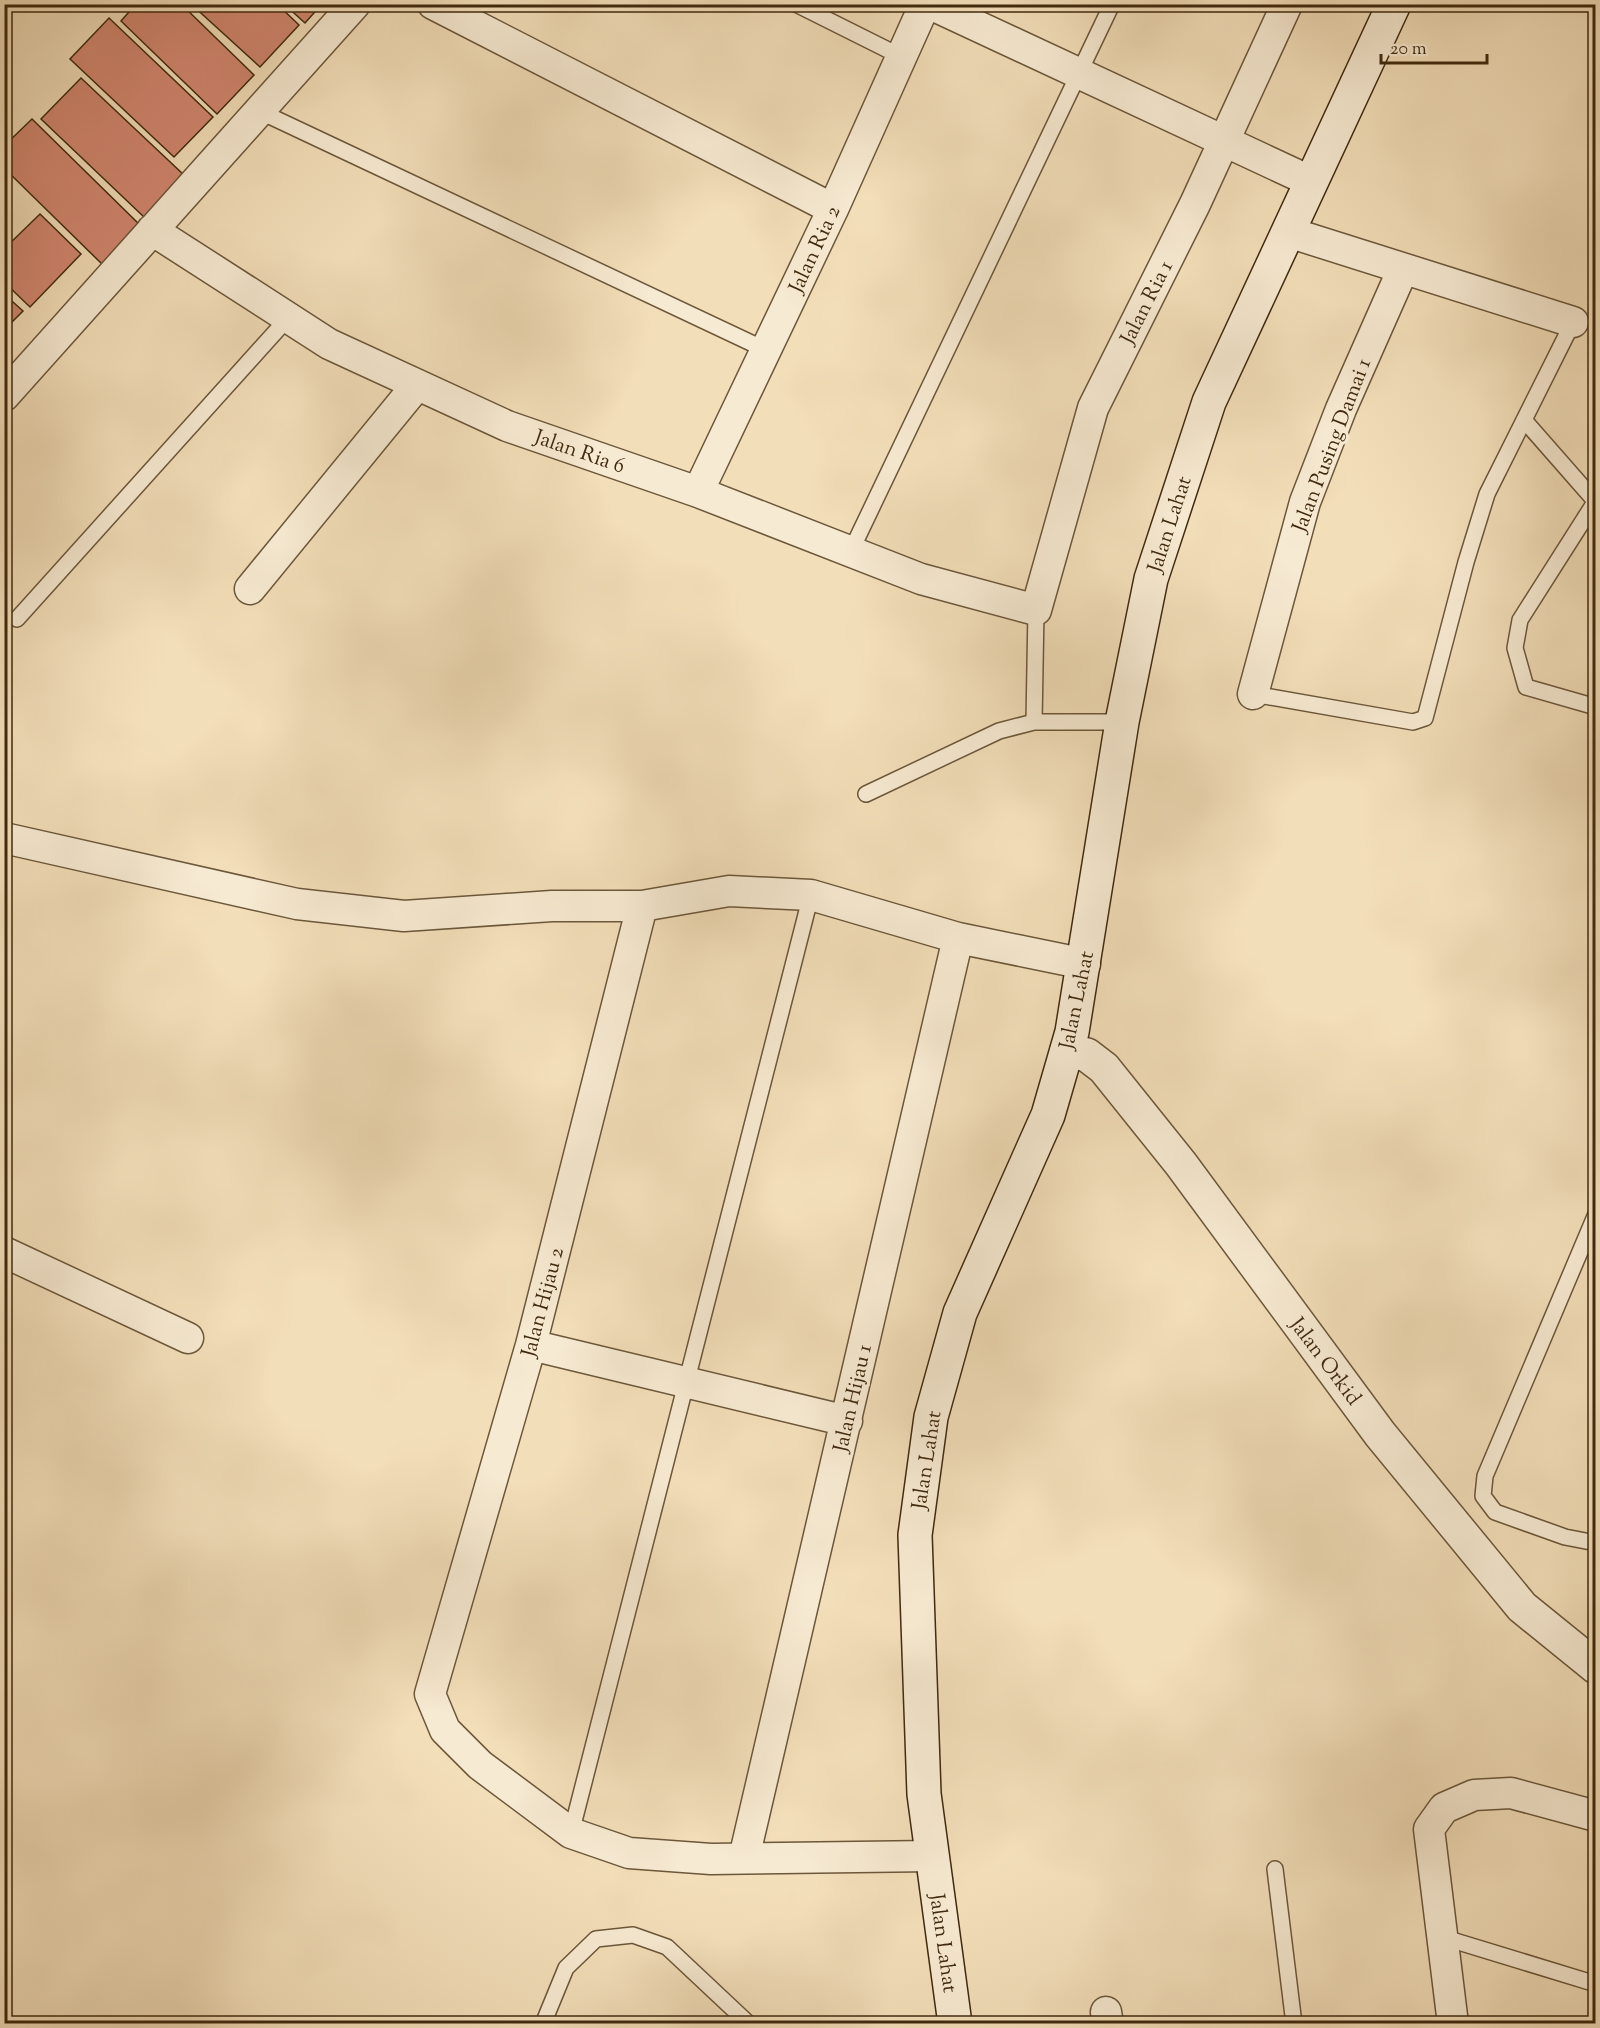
<svg xmlns="http://www.w3.org/2000/svg" width="1600" height="2028" font-family="'Sorts Mill Goudy',serif">
<style>
.building{fill:#d28770;stroke:#402a0f;stroke-width:1.5}
.lines{fill:none;stroke-linecap:round;stroke-linejoin:round}
.service-casing{stroke:#6c573a;stroke-width:18}
.minor-casing{stroke:#6c573a;stroke-width:33}
.tertiary-casing{stroke:#6c573a;stroke-width:36}
.secondary-casing{stroke:#402a0f;stroke-width:36}
.service{stroke:#f7ead2;stroke-width:15}
.minor{stroke:#f7ead2;stroke-width:30}
.tertiary{stroke:#f7ead2;stroke-width:33}
.secondary{stroke:#f7ead2;stroke-width:33}
.labels{text-anchor:middle;stroke-width:6;stroke-linejoin:round;paint-order:stroke}
.street-label{font-size:21px;fill:#402a0f;stroke:#f7ead2}
</style>
<rect width="100%" height="100%" fill="#f2deb9"/>
<filter id="stains"><feTurbulence type="fractalNoise" baseFrequency=".00333" numOctaves="4"/><feColorMatrix values="0 0 0 0 .2 0 0 0 0 .09 0 0 0 0 .02 0 0 0 .5 -.17"/></filter>
<radialGradient id="worn" r=".72"><stop offset=".6" stop-color="#630" stop-opacity="0"/><stop offset="1" stop-color="#630" stop-opacity=".3"/></radialGradient>
<!-- building -->
<path class="building" d="M 136,4 L 181,4 L 254,75 L 217,114 L 121,21 Z
M 191,4 L 277,4 L 299,25 L 260,67 Z
M 284,4 L 322,4 L 305,23 Z
M 109,18 L 213,117 L 174,157 L 70,59 Z
M 81,78 L 185,176 L 145,218 L 41,119 Z
M 32,119 L 143,228 L 105,267 L 4,168 L 4,146 Z
M 40,214 L 81,254 L 30,307 L 4,282 L 4,249 Z
M 4,294 L 23,311 L 4,330 Z"/>
<g class="lines">
<defs>
<path id="service" d="M 796,4 L 902,57
M 259,111 L 766,350
M 1524,420 L 1596,502
M 1595,502 L 1520,620 L 1515,648 L 1526,687 L 1596,707
M 851,551 L 1112,4
M 17,619 L 288,318
M 1253,694 L 1413,722 L 1425,718 L 1466,562 L 1487,494 L 1573,322
M 1034,722 L 1036,610
M 866,794 L 999,731 L 1034,722 L 1122,722
M 1596,1214 L 1485,1476 L 1483,1496 L 1495,1512 L 1565,1537 L 1596,1543
M 571,1833 L 811,895
M 1275,1869 L 1294,2024
M 1442,1937 L 1596,1984
M 543,2024 L 566,1968 L 596,1939 L 633,1935 L 667,1947 L 749,2024"/>
<path id="minor" d="M 433,4 L 833,209
M 930,4 L 1312,182
M 152,230 L 329,344 L 507,426 L 698,492 L 921,579 L 1036,610 L 1093,408 L 1195,204 L 1287,4
M 1288,232 L 1573,322
M 4,396 L 355,4
M 698,492 L 833,209 L 925,4
M 250,589 L 417,385
M 1253,694 L 1305,502 L 1341,409 L 1403,269
M 4,838 L 297,904 L 404,916 L 552,906 L 642,906 L 729,891 L 811,895 L 958,938 L 1085,964
M 642,906 L 531,1345 L 430,1694 L 445,1730 L 480,1765 L 571,1833 L 629,1853 L 711,1859 L 932,1856
M 4,1252 L 188,1338
M 531,1345 L 847,1421
M 744,1858 L 958,938
M 1106,2012 L 1108,2024
M 1453,2024 L 1429,1829 L 1444,1808 L 1474,1795 L 1511,1793 L 1596,1816"/>
<path id="tertiary" d="M 1067,1050 L 1087,1055 L 1104,1068 L 1181,1164 L 1380,1434 L 1522,1607 L 1596,1667"/>
<path id="secondary" d="M 955,2024 L 924,1794 L 915,1535 L 931,1417 L 960,1313 L 1048,1115 L 1072,1032 L 1122,722 L 1151,579 L 1209,402 L 1394,4"/>
</defs>
<!-- service casing -->
<use href="#service" class="service-casing"/>
<!-- minor casing -->
<use href="#minor" class="minor-casing"/>
<!-- tertiary casing -->
<use href="#tertiary" class="tertiary-casing"/>
<!-- secondary casing -->
<use href="#secondary" class="secondary-casing"/>
<!-- service -->
<use href="#service" class="service"/>
<!-- minor -->
<use href="#minor" class="minor"/>
<!-- tertiary -->
<use href="#tertiary" class="tertiary"/>
<!-- secondary -->
<use href="#secondary" class="secondary"/>
</g>
<g class="labels">
<!-- street labels -->
<g class="street-label">
<text transform="translate(814 249) rotate(-65)" y="7">Jalan Ria 2</text>
<text transform="translate(1146 302) rotate(-63)" y="7">Jalan Ria 1</text>
<text transform="translate(1331 445) rotate(-69)" y="7">Jalan Pusing Damai 1</text>
<text transform="translate(580 451) rotate(19)" y="7">Jalan Ria 6</text>
<text transform="translate(1169 524) rotate(-72)" y="7">Jalan Lahat</text>
<text transform="translate(1076 1000) rotate(-78)" y="7">Jalan Lahat</text>
<text transform="translate(542 1302) rotate(-75)" y="7">Jalan Hijau 2</text>
<text transform="translate(1326 1361) rotate(53)" y="7">Jalan Orkid</text>
<text transform="translate(852 1398) rotate(-77)" y="7">Jalan Hijau 1</text>
<text transform="translate(926 1460) rotate(-81)" y="7">Jalan Lahat</text>
<text transform="translate(944 1943) rotate(82)" y="7">Jalan Lahat</text>
</g>
</g>
<!-- margin -->
<rect width="1600" height="2028" fill="none" stroke="#f2deb9" stroke-width="24"/>
<rect x="6" y="6" width="1588" height="2016" fill="none" stroke="#402a0f" stroke-width="3"/>
<rect x="12" y="12" width="1576" height="2004" fill="none" stroke="#402a0f" stroke-width="1.5"/>
<!-- scale -->
<path d="M1381 54v9h106v-9" fill="none" stroke="#402a0f" stroke-width="3"/>
<text x="1390" y="54" font-size="18" fill="#402a0f" stroke="#f7ead2" stroke-width="4.5" paint-order="stroke">20 m</text>
<rect width="100%" height="100%" filter="url(#stains)"/>
<rect width="100%" height="100%" fill="url(#worn)"/>
</svg>
